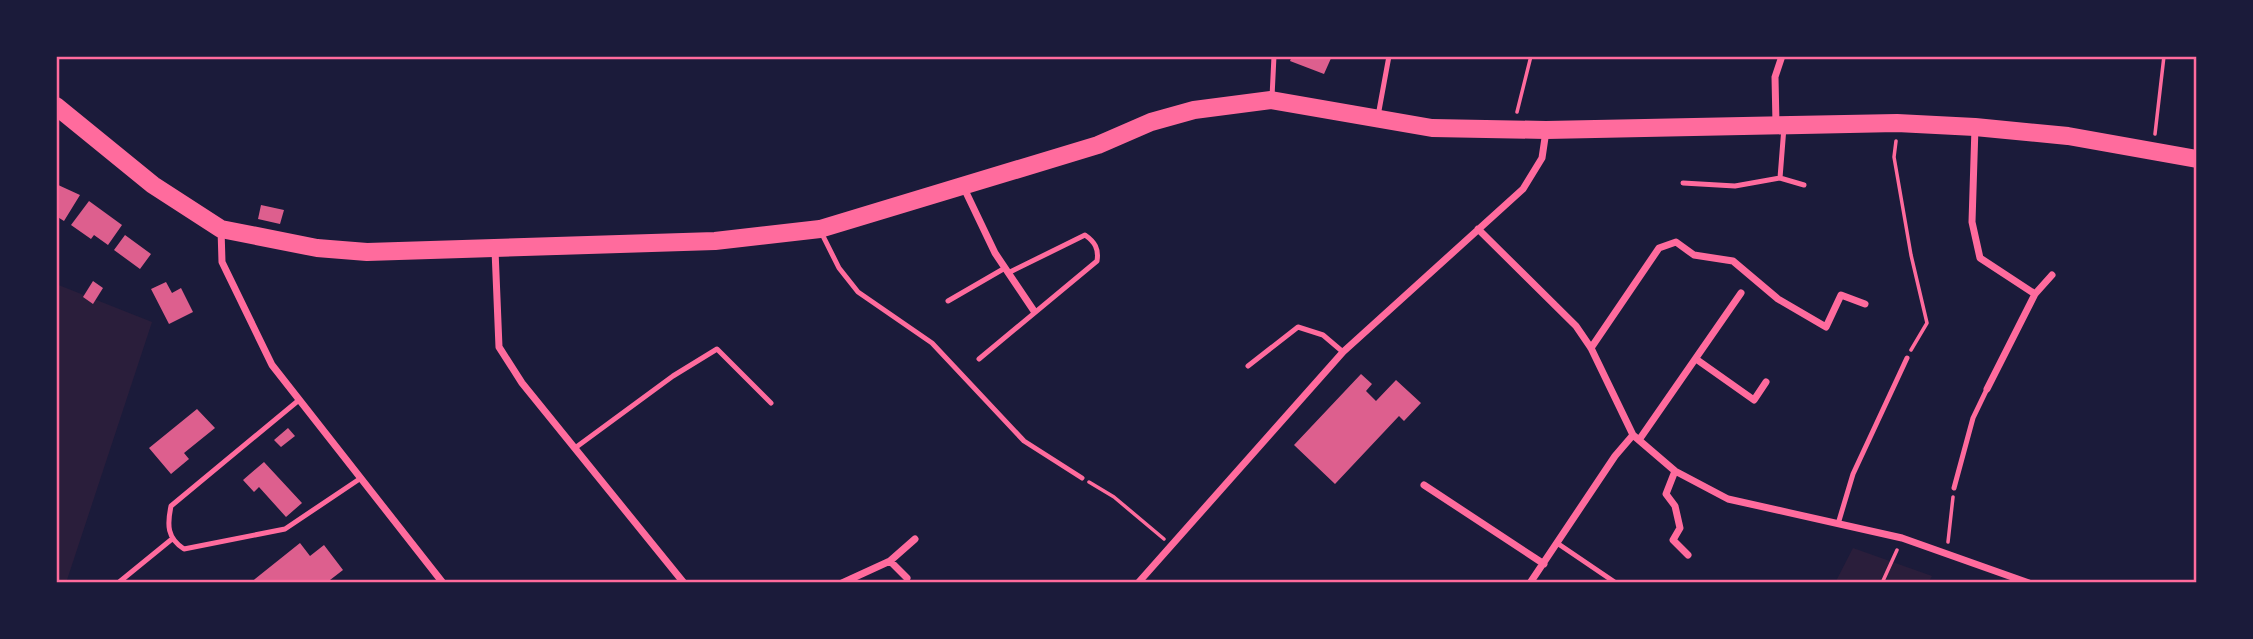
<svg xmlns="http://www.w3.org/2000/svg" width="2253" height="639" font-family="Roboto,sans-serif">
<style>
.green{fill:#2a1e3b}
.building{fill:#dd5f8e}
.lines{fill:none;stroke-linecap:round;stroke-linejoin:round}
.path{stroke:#ff6b9d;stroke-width:3.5}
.service{stroke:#ff6b9d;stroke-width:5}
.minor{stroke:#ff6b9d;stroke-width:7}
.primary{stroke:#ff6b9d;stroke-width:18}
.neatline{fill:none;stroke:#ff6b9d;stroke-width:2.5}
</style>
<rect width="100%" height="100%" fill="#1b1b3a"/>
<!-- green -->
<path class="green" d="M 56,284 L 152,322 L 66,583 L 56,583 Z
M 1853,548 L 1932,576 L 1928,583 L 1835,583 Z"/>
<!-- building -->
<path class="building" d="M 1292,56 L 1332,56 L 1324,74 L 1290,61 Z
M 56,184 L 80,195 L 64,221 L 56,216 Z
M 89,201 L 122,225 L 108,245 L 94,235 L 91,239 L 71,225 Z
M 261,205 L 284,210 L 280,224 L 258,219 Z
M 125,235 L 151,254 L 140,269 L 114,250 Z
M 93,281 L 103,288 L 93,304 L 83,297 Z
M 166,282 L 172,293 L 181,288 L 193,312 L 169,324 L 151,289 Z
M 1361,374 L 1372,384 L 1366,391 L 1376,401 L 1396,380 L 1421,403 L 1404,421 L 1399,416 L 1335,484 L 1294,445 Z
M 197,409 L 215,428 L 184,453 L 189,459 L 171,474 L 149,448 Z
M 288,428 L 295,436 L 281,447 L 274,440 Z
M 264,462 L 302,503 L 286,517 L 259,487 L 254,492 L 243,480 Z
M 300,543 L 310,556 L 324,545 L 343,570 L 330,580 L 332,583 L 250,583 Z"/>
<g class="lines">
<!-- path -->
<path class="path" d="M 1517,112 L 1531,56
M 2155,134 L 2164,56
M 1896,141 L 1894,157 L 1911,255 L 1927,323 L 1911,350
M 1089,482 L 1114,497 L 1164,539
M 1948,542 L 1953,497
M 1882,583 L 1897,550"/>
<!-- service -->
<path class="service" d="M 1272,97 L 1274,56
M 1378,116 L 1389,56
M 1780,178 L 1804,185
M 1683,183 L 1735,186 L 1780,178 L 1784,127
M 821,232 L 839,268 L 858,292 L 932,343 L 1024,441 L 1082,478
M 948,301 L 1005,268
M 979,359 L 1097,261 C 1099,249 1095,242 1085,235 L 1008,273
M 1248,366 L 1298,327 L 1323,335 L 1343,352
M 299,400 L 171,506 C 167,525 167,538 184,549 L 285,529 L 361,478
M 575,448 L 673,376 L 717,349 L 771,403
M 1954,488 L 1973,418 L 1987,389
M 1838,524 L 1853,474 L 1907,358
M 1557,543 L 1616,583
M 118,583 L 172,539"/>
<!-- minor -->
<path class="minor" d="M 1776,124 L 1775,77 L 1782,56
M 1975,127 L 1972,222 L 1980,258 L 2035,294 L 1987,389
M 963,186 L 995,253 L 1034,311
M 221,229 L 222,262 L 272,365 L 443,583
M 1478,229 L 1576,326 L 1591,348 L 1633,435 L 1675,471 L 1728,499 L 1902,538 L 2029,583
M 495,250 L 499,347 L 522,383 L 684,583
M 2035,294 L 2052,275
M 1591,348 L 1659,248 L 1676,242 L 1694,255 L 1733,261 L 1778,299 L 1826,327 L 1841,295 L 1865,304
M 1696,359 L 1754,400 L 1766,382
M 1639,440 L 1741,293
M 1675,471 L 1666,494 L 1675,506 L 1680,528 L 1673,540 L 1688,555
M 1424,485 L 1544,564
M 890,561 L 907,578
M 842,583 L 890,561 L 915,539
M 1138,583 L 1343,352 L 1523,189 L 1542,158 L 1546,131
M 1530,583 L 1615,456 L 1633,435"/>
<!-- primary -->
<path class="primary" d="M 56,106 L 153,185 L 221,229 L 317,248 L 367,252 L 715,241 L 820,229 L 1098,145 L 1151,122 L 1194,110 L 1271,100 L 1432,128 L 1546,130 L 1897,123 L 1975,127 L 2068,136 L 2197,159"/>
</g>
<!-- border -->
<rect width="2253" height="639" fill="none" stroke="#1b1b3a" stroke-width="116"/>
<rect x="58" y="58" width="2137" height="523" class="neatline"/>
</svg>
